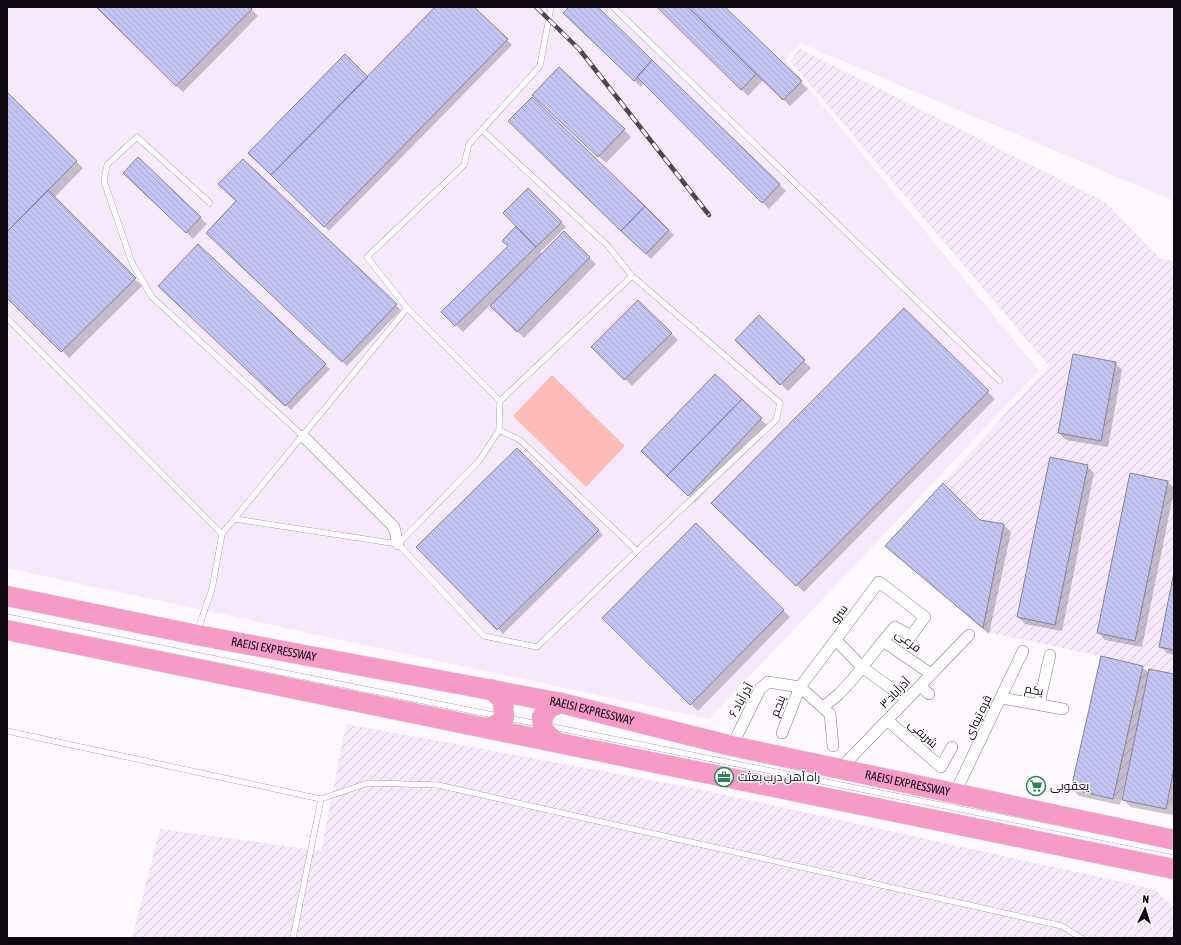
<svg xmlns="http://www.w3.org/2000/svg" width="1181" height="945" font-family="'Asap Condensed',Cairo,sans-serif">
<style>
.built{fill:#f7e9fc}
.industrial{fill:url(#industrial-furrows)}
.garden{fill:#febcb9}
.shadow{fill:#0003}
.building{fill:url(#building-back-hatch);stroke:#85859f}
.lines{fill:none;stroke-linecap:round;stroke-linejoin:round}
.lane-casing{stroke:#837289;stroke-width:6}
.street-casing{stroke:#837289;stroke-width:12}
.highway-casing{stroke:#d9d8d9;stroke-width:21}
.lane{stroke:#fff;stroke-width:5.5}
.street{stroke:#fff;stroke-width:11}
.highway{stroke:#f69bc7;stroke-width:20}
.rail-casing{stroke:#4d484f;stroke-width:4.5}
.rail{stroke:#fff;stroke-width:3;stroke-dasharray:9;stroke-linecap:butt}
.labels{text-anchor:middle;stroke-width:3;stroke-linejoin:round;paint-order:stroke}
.street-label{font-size:12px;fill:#0f0911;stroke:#fff}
.poi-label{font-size:12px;fill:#0f0911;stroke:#fff;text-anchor:start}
</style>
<defs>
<pattern id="industrial-furrows" width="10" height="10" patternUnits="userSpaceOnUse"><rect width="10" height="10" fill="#f7e9fc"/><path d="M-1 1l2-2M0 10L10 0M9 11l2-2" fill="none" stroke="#d3c6d7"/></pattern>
<pattern id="building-back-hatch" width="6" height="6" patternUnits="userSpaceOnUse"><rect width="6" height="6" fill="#c4c4f3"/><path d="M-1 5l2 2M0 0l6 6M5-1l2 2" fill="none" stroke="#a7a7cf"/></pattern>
</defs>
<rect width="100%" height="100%" fill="#fdf9fe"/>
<!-- built -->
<path class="built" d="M 7,7 L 1174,7 L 1174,201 L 800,43 L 786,60 L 1039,371 L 709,719 L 7,568 Z"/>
<!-- industrial -->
<path class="industrial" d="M 800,49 L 1105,202 L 1161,259 L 1174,261 L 1174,802 L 1166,809 L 1071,789 L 1100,656 L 987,632 L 885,546 L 1049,366 L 790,61 Z
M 346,724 L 689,787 L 1154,889 L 1174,907 L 1174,938 L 132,938 L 160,829 L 321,851 Z"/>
<!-- garden -->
<path class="garden" d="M 552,375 L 625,446 L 586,487 L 513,416 Z"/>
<!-- shadow -->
<path class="shadow" d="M 97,7 L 249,7 L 258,16 L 183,92 Z
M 435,7 L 473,7 L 512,45 L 329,231 L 249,153 L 367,78 L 436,8 Z
M 570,7 L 596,7 L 786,191 L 769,209 L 644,83 L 641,87 L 571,20 Z
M 658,7 L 723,7 L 808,89 L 790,106 L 763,80 L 748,96 Z
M 7,94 L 83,168 L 54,198 L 142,286 L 69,358 L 7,296 Z
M 541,102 L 624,130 L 631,137 L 606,163 Z
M 243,160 L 401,310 L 347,366 L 207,233 L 238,202 Z
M 125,173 L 200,217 L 207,224 L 193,239 Z
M 528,190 L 566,227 L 540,252 L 543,255 L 564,233 L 596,264 L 524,338 L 490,305 L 463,332 L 443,312 L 509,246 L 518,227 Z
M 644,207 L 674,235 L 651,259 L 628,237 Z
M 164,291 L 325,365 L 330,369 L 291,410 Z
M 638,301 L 678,340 L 632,386 L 592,347 Z
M 904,309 L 995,399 L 804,592 L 712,503 Z
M 759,317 L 811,368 L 788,391 L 736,340 Z
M 1115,363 L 1122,370 L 1108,447 L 1066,440 L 1059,433 Z
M 716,376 L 768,426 L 695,502 L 642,451 Z
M 517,449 L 603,535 L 503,634 L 417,547 Z
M 1087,466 L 1094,473 L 1062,631 L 1025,624 L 1018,617 Z
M 1168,482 L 1174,488 L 1174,491 L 1142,647 L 1105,640 L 1099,633 Z
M 980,521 L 1004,525 L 1011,532 L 989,634 L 893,553 Z
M 696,524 L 790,617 L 698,711 L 603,618 Z
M 1174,577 L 1174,655 L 1167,653 L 1160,646 Z
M 1142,667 L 1149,673 L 1174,675 L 1174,808 L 1173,815 L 1130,807 L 1124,800 L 1131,765 L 1129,765 L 1120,805 L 1079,796 L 1072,789 Z"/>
<!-- building -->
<path class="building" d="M 96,7 L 250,7 L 252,9 L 176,86 Z
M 435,7 L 474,7 L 508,39 L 324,227 L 271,175 Z
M 569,7 L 598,7 L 652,60 L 634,81 L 563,13 Z
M 657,7 L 688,7 L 756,74 L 741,90 Z
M 688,7 L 725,7 L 802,81 L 783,100 Z
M 345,54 L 368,77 L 271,175 L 248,153 Z
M 652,60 L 780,184 L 762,203 L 637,77 Z
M 559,67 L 625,129 L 598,157 L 532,95 Z
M 7,92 L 77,161 L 7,232 Z
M 532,97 L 645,206 L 621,231 L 508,121 Z
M 138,157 L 201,217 L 186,233 L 123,173 Z
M 243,159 L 397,304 L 342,362 L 206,233 L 236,201 L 218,184 Z
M 528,188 L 562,222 L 536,247 L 503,213 Z
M 48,190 L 136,278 L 61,352 L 7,298 L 7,232 Z
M 645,206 L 669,230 L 646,254 L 621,231 Z
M 516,226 L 536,247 L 455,326 L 441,312 L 508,246 L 502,241 Z
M 564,231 L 590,257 L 517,332 L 490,306 Z
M 198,244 L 326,364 L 285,406 L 158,286 Z
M 638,300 L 672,333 L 624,380 L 591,347 Z
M 904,308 L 989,391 L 796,586 L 711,503 Z
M 759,315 L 805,360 L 780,385 L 735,340 Z
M 1073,354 L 1116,362 L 1101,441 L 1058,433 Z
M 715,374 L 742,399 L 667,476 L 641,451 Z
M 742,399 L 762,418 L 688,496 L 667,476 Z
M 517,448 L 599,530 L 497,630 L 416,547 Z
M 1050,457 L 1088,465 L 1055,625 L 1017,617 Z
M 1130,473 L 1168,481 L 1135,641 L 1097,633 Z
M 943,483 L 980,520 L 1004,524 L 983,628 L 885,546 Z
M 696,523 L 784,610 L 690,705 L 602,618 Z
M 1174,572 L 1174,650 L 1159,647 Z
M 1101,656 L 1143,666 L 1113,799 L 1071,789 Z
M 1149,669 L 1174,674 L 1174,768 L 1166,809 L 1122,800 Z"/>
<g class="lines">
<defs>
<path id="lane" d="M 613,7 C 743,131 871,257 1000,381
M 482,130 L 607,245 L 632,276
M 210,203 L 137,137 L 107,165 L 104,181 L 132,263 L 152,297 L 303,436
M 7,318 L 222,534 L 212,589 L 197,632
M 500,401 L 632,276 L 780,403 L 776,420 L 637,551
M 235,519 L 398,544 L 484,636 L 537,647 L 637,551 L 520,440 L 499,430
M 222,534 L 407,308
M 398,544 L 479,461 L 499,430 L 500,401 L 407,308 L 367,257 L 464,165 L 469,144 L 540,66 L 551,7
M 7,617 L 538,724
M 548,726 L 1174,852
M 7,731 L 321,799 L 368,783 L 438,785 L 1062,926 L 1081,938
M 293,938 L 321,799"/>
<path id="street" d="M 303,436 L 394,527 L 398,544
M 836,640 L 862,667 L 907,700
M 920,686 L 929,694
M 1001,698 L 1063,709
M 1039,704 L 1050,655
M 823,707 L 839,694 L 852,680 L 883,641
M 887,720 L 941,767 L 952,747
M 782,733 L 800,687 L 830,714 L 833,746
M 732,746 L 760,689 L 768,682 L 800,687 L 879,582 L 925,617 L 911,636 L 895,627 L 883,641 L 931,674
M 840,769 L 969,635
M 955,793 L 1023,651"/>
<g id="highway">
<path id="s1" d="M 7,596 L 197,635 L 561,703 L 732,746 L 1174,840"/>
<path d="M 7,630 L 1174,869"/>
<path d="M 490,728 L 499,723 L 504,718 L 503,700 L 491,689"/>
<path d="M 556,742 L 543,730 L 542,717 L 550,707 L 561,703"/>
</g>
</defs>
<!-- lane casing -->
<use href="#lane" class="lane-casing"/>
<!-- street casing -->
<use href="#street" class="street-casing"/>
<!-- highway casing -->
<use href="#highway" class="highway-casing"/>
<!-- lane -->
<use href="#lane" class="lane"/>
<!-- street -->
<use href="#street" class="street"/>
<!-- highway -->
<use href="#highway" class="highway"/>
<defs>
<path id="rail" d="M 536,7 L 579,49 L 709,215"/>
</defs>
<!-- rail casing -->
<use href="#rail" class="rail-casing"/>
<!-- rail -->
<use href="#rail" class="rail"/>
</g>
<!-- icons -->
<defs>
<symbol id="office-ring" viewBox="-11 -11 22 22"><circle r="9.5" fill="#fff" stroke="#2f8254" stroke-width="1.5"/><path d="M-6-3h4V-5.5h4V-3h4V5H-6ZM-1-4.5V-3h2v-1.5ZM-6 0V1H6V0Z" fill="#2f8254"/></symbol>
<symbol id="supermarket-ring" viewBox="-11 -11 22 22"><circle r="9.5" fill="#fff" stroke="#2f8254" stroke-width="1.5"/><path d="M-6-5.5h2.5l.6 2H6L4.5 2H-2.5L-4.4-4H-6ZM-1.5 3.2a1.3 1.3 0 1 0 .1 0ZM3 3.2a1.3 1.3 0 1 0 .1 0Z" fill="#2f8254"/></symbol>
</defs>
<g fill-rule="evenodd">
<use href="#office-ring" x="713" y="766" width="22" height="22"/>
<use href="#supermarket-ring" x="1025" y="775" width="22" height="22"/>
</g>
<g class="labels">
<!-- street labels -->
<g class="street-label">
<text transform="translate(839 614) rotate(-53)" y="4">سرو</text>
<text transform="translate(908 641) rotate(37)" y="4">فرعی</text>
<text dy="4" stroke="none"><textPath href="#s1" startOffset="272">RAEISI EXPRESSWAY</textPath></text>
<text transform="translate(1034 690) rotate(10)" y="4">یکم</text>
<text transform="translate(895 693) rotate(-46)" y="4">۳ آذرآباد</text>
<text transform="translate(741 700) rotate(-61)" y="4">آذر آباد ۶</text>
<text transform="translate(778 706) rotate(-69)" y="4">پنجم</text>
<text dy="4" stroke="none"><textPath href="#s1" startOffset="596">RAEISI EXPRESSWAY</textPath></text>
<text transform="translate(978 717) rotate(-64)" y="4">قره تپه‌ای</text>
<text transform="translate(923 734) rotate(42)" y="4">شریفی</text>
<text dy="4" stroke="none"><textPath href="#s1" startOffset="920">RAEISI EXPRESSWAY</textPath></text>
</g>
<!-- poi labels -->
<g class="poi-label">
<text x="738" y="781">راه آهن درب بعثت</text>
<text x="1050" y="790">یعقوبی</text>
</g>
</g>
<!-- border -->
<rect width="1181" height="945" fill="none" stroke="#0f0911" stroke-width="16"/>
<!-- north arrow -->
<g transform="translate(1145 909) rotate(4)" stroke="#ffffff" stroke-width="3" paint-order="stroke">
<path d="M0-3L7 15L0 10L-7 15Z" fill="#0f0911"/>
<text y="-6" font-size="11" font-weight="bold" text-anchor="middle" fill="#0f0911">N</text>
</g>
</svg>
